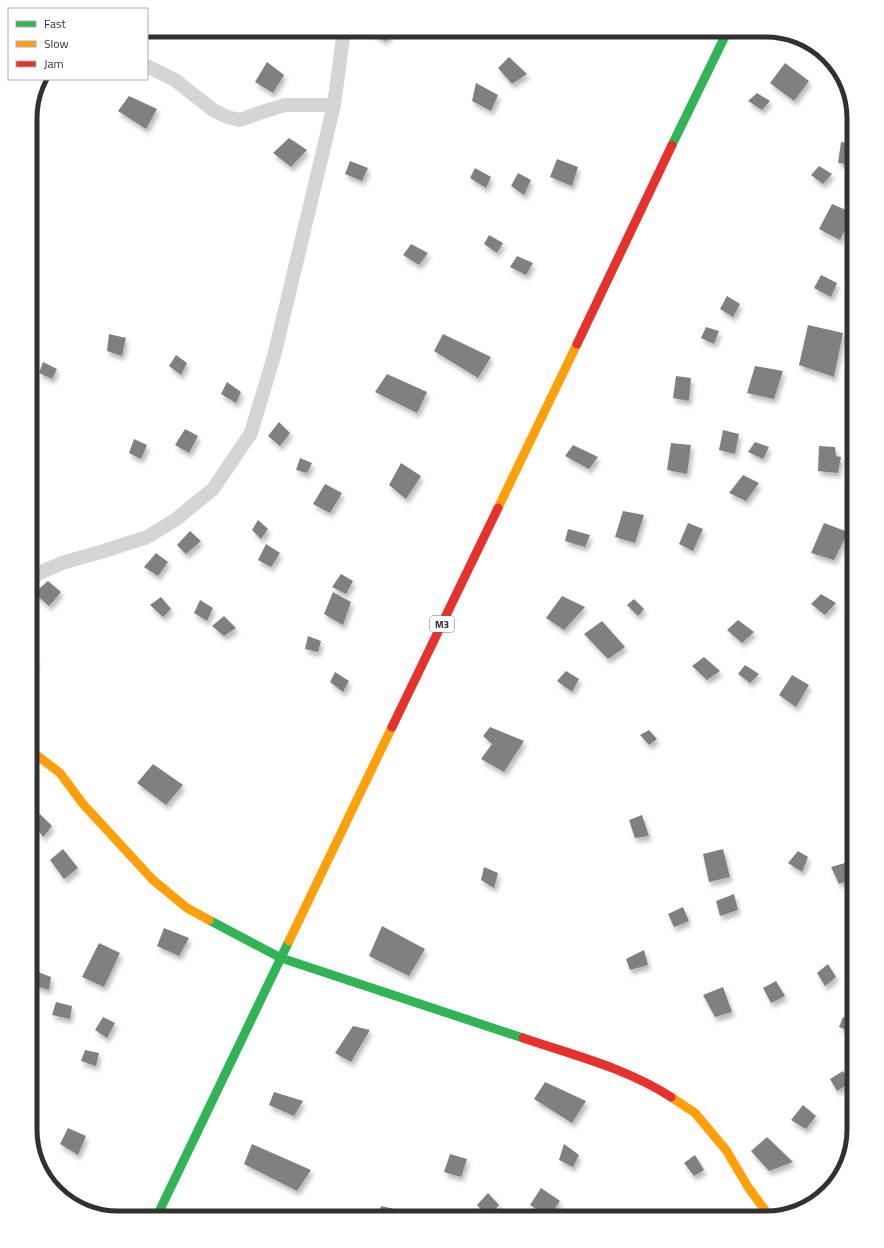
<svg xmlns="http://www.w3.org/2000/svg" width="884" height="1248" font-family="'Titillium Web',sans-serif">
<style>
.building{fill:#808080;filter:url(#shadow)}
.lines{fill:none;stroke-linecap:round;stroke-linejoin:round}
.street{stroke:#d5d5d5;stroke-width:14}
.fast{stroke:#30b455;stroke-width:9}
.slow{stroke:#ff9f0a;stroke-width:9}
.jam{stroke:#e5322d;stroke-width:9}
.labels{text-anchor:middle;stroke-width:4;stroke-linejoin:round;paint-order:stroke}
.shield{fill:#fff;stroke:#6f6f6f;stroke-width:1}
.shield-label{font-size:10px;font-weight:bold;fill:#313131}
.rim{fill:none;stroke:#313131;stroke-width:5}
</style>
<defs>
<filter id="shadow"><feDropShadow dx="2.5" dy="4.5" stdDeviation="2" flood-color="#0004"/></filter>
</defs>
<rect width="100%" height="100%" fill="#fff"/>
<!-- building -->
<path class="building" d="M 368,30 L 393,30 L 385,41 Z
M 509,57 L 527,74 L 512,84 L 498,68 Z
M 267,62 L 284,75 L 273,93 L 255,82 Z
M 785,63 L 809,81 L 794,101 L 770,83 Z
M 476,83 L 498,95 L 491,111 L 472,101 Z
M 757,93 L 770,101 L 762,110 L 748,101 Z
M 129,96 L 157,109 L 146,129 L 118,111 Z
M 289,138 L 307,150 L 291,167 L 273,153 Z
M 841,142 L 854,144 L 854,165 L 838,163 Z
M 557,159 L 578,167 L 572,186 L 550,177 Z
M 350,161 L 368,168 L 362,181 L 345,174 Z
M 819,166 L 832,174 L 823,184 L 811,175 Z
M 475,168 L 491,177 L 486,188 L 470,178 Z
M 518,173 L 531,180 L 524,195 L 511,186 Z
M 832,204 L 853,213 L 840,240 L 819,229 Z
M 489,235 L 503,243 L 497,253 L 484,244 Z
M 411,244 L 428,253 L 419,265 L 403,255 Z
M 517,256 L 533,263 L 526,275 L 510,267 Z
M 821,275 L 837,283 L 831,297 L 814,288 Z
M 727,296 L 740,304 L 733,317 L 720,309 Z
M 808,325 L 843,333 L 834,377 L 799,365 Z
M 706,327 L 719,331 L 714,344 L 701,338 Z
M 109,334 L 126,338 L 122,356 L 107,351 Z
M 443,334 L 491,357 L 478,378 L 434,351 Z
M 176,355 L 187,363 L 181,375 L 169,366 Z
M 43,362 L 57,369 L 52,379 L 39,373 Z
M 755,366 L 783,371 L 774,399 L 747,393 Z
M 387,374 L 427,392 L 417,413 L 375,392 Z
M 676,376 L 691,378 L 689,401 L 673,398 Z
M 227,382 L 241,392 L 236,403 L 221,394 Z
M 279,422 L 290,433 L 280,446 L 268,436 Z
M 185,429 L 198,436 L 189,453 L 175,445 Z
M 723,430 L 739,434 L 735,454 L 719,450 Z
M 134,439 L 147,445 L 141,459 L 129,453 Z
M 755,442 L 769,447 L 763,459 L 748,452 Z
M 671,443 L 691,445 L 687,474 L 667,470 Z
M 573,445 L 598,457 L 589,469 L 565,456 Z
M 819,446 L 835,447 L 836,456 L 841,457 L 838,473 L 818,471 Z
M 300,458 L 312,463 L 307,473 L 296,470 Z
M 401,463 L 421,476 L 406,499 L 389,485 Z
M 743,475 L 759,483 L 746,501 L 729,493 Z
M 325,484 L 342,493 L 330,513 L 313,504 Z
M 623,511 L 644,515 L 635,543 L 615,537 Z
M 258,520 L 268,529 L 261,539 L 252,530 Z
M 688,523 L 703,529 L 693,551 L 679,544 Z
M 824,523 L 848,532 L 834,560 L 811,553 Z
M 568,529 L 590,535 L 585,547 L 565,541 Z
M 190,531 L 201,541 L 186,554 L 177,545 Z
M 266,544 L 280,553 L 271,567 L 258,560 Z
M 156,553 L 168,562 L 158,576 L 144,567 Z
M 341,574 L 353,581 L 346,594 L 332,587 Z
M 48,581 L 61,592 L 49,606 L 34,593 Z
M 333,592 L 351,602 L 343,625 L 324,614 Z
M 821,594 L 836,603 L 825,615 L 811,604 Z
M 562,596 L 585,607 L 564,630 L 546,618 Z
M 161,597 L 171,609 L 163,617 L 150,605 Z
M 634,599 L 644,609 L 638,616 L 627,605 Z
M 200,600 L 213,608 L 207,621 L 194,613 Z
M 224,616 L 236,628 L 224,636 L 212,626 Z
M 738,620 L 754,632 L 742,643 L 727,630 Z
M 602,621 L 625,647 L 608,659 L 584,634 Z
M 308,636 L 321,641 L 318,652 L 305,649 Z
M 704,657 L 720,671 L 707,680 L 692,666 Z
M 30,658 L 37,661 L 30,675 Z
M 745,665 L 759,674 L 750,683 L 738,674 Z
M 566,671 L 579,679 L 572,692 L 557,681 Z
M 335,672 L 349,681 L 343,692 L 330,682 Z
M 792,675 L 809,685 L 796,707 L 779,695 Z
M 490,727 L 524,741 L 504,772 L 481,759 L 492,744 L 483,736 Z
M 649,730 L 657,739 L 649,745 L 640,735 Z
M 153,764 L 183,785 L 166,805 L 137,783 Z
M 40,814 L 52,826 L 43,837 L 33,823 Z
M 642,815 L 649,836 L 635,838 L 629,820 Z
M 63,849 L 78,868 L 64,879 L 50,860 Z
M 723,849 L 730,877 L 709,882 L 703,854 Z
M 798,851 L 808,857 L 802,872 L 788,863 Z
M 845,863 L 851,879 L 839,884 L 831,867 Z
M 484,867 L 498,873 L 494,888 L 481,880 Z
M 734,894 L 738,910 L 720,916 L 716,901 Z
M 683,907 L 689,921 L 674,927 L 668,914 Z
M 382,926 L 425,949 L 409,976 L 369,956 Z
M 164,928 L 189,938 L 179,956 L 157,946 Z
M 99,943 L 120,953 L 104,987 L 82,977 Z
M 644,950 L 648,965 L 630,970 L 626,959 Z
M 828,964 L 836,977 L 825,986 L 817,973 Z
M 38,972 L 51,977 L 49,990 L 35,986 Z
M 776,981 L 785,996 L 771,1003 L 763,988 Z
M 723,987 L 732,1012 L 715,1017 L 703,995 Z
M 56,1002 L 72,1006 L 70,1019 L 52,1015 Z
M 103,1017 L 115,1023 L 107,1038 L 95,1030 Z
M 843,1017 L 854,1020 L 854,1029 L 852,1032 L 839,1027 Z
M 353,1026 L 370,1030 L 351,1062 L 335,1053 Z
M 85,1050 L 99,1053 L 96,1066 L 81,1061 Z
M 843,1071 L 850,1083 L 837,1091 L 830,1079 Z
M 545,1082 L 586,1101 L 572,1123 L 534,1099 Z
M 274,1092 L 303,1101 L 294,1116 L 269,1105 Z
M 803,1105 L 816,1116 L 806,1129 L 791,1120 Z
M 68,1128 L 86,1136 L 78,1155 L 60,1144 Z
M 854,1130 L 849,1149 L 845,1146 Z
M 767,1137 L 793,1162 L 769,1171 L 751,1151 Z
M 252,1144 L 311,1170 L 297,1191 L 244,1164 Z
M 564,1144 L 579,1155 L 573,1167 L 559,1160 Z
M 450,1154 L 467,1159 L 461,1177 L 444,1172 Z
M 695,1155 L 704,1170 L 694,1176 L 684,1163 Z
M 541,1188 L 560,1201 L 549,1217 L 530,1205 Z
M 488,1193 L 499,1205 L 488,1217 L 477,1205 Z
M 381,1206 L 403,1211 L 401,1218 L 379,1218 Z
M 740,1210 L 744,1218 L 727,1218 Z"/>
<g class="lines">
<!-- street -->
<path class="street" d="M 147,66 L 175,80 L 213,110 L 227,117 L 240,120 L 262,112 L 285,105 L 334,105
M 30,583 L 37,574 L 62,563 L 104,551 L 147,537 L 175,520 L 213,489 L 251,433 L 274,356 L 334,105 L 344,30"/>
<!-- fast -->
<path class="fast" d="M 672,145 L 728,30
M 209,920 L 281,958 L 523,1038
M 156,1218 L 289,941"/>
<!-- slow -->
<path class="slow" d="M 498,508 L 577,344
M 30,750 L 60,773 L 83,804 L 153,880 L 187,908 L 209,920
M 289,941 L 392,727
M 671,1097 L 695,1113 L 726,1150 L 748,1187 L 770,1217"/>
<!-- jam -->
<path class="jam" d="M 577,344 L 672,145
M 392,727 L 498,508
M 523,1038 C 573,1055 626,1068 671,1097"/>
</g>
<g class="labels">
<!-- shield labels -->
<rect class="shield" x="430" y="616" width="24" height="16" rx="3"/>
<g class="shield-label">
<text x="442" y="628">M3</text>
</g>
</g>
<!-- crop -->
<path d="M0 0H884V1248H0ZM118 37H766A81 81 0 0 1 847 118V1130A81 81 0 0 1 766 1211H118A81 81 0 0 1 37 1130V118A81 81 0 0 1 118 37Z" fill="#fff" fill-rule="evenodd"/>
<path class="rim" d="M118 37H766A81 81 0 0 1 847 118V1130A81 81 0 0 1 766 1211H118A81 81 0 0 1 37 1130V118A81 81 0 0 1 118 37Z"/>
<!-- legend -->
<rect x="8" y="8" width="140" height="72" fill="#ffffff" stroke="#adadad"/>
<rect x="16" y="21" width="20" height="6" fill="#30b455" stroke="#adadad"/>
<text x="44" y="28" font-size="12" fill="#313131">Fast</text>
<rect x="16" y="41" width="20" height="6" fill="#ff9f0a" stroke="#adadad"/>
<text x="44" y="48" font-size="12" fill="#313131">Slow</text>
<rect x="16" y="61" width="20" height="6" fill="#e5322d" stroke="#adadad"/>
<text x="44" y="68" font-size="12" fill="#313131">Jam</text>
</svg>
